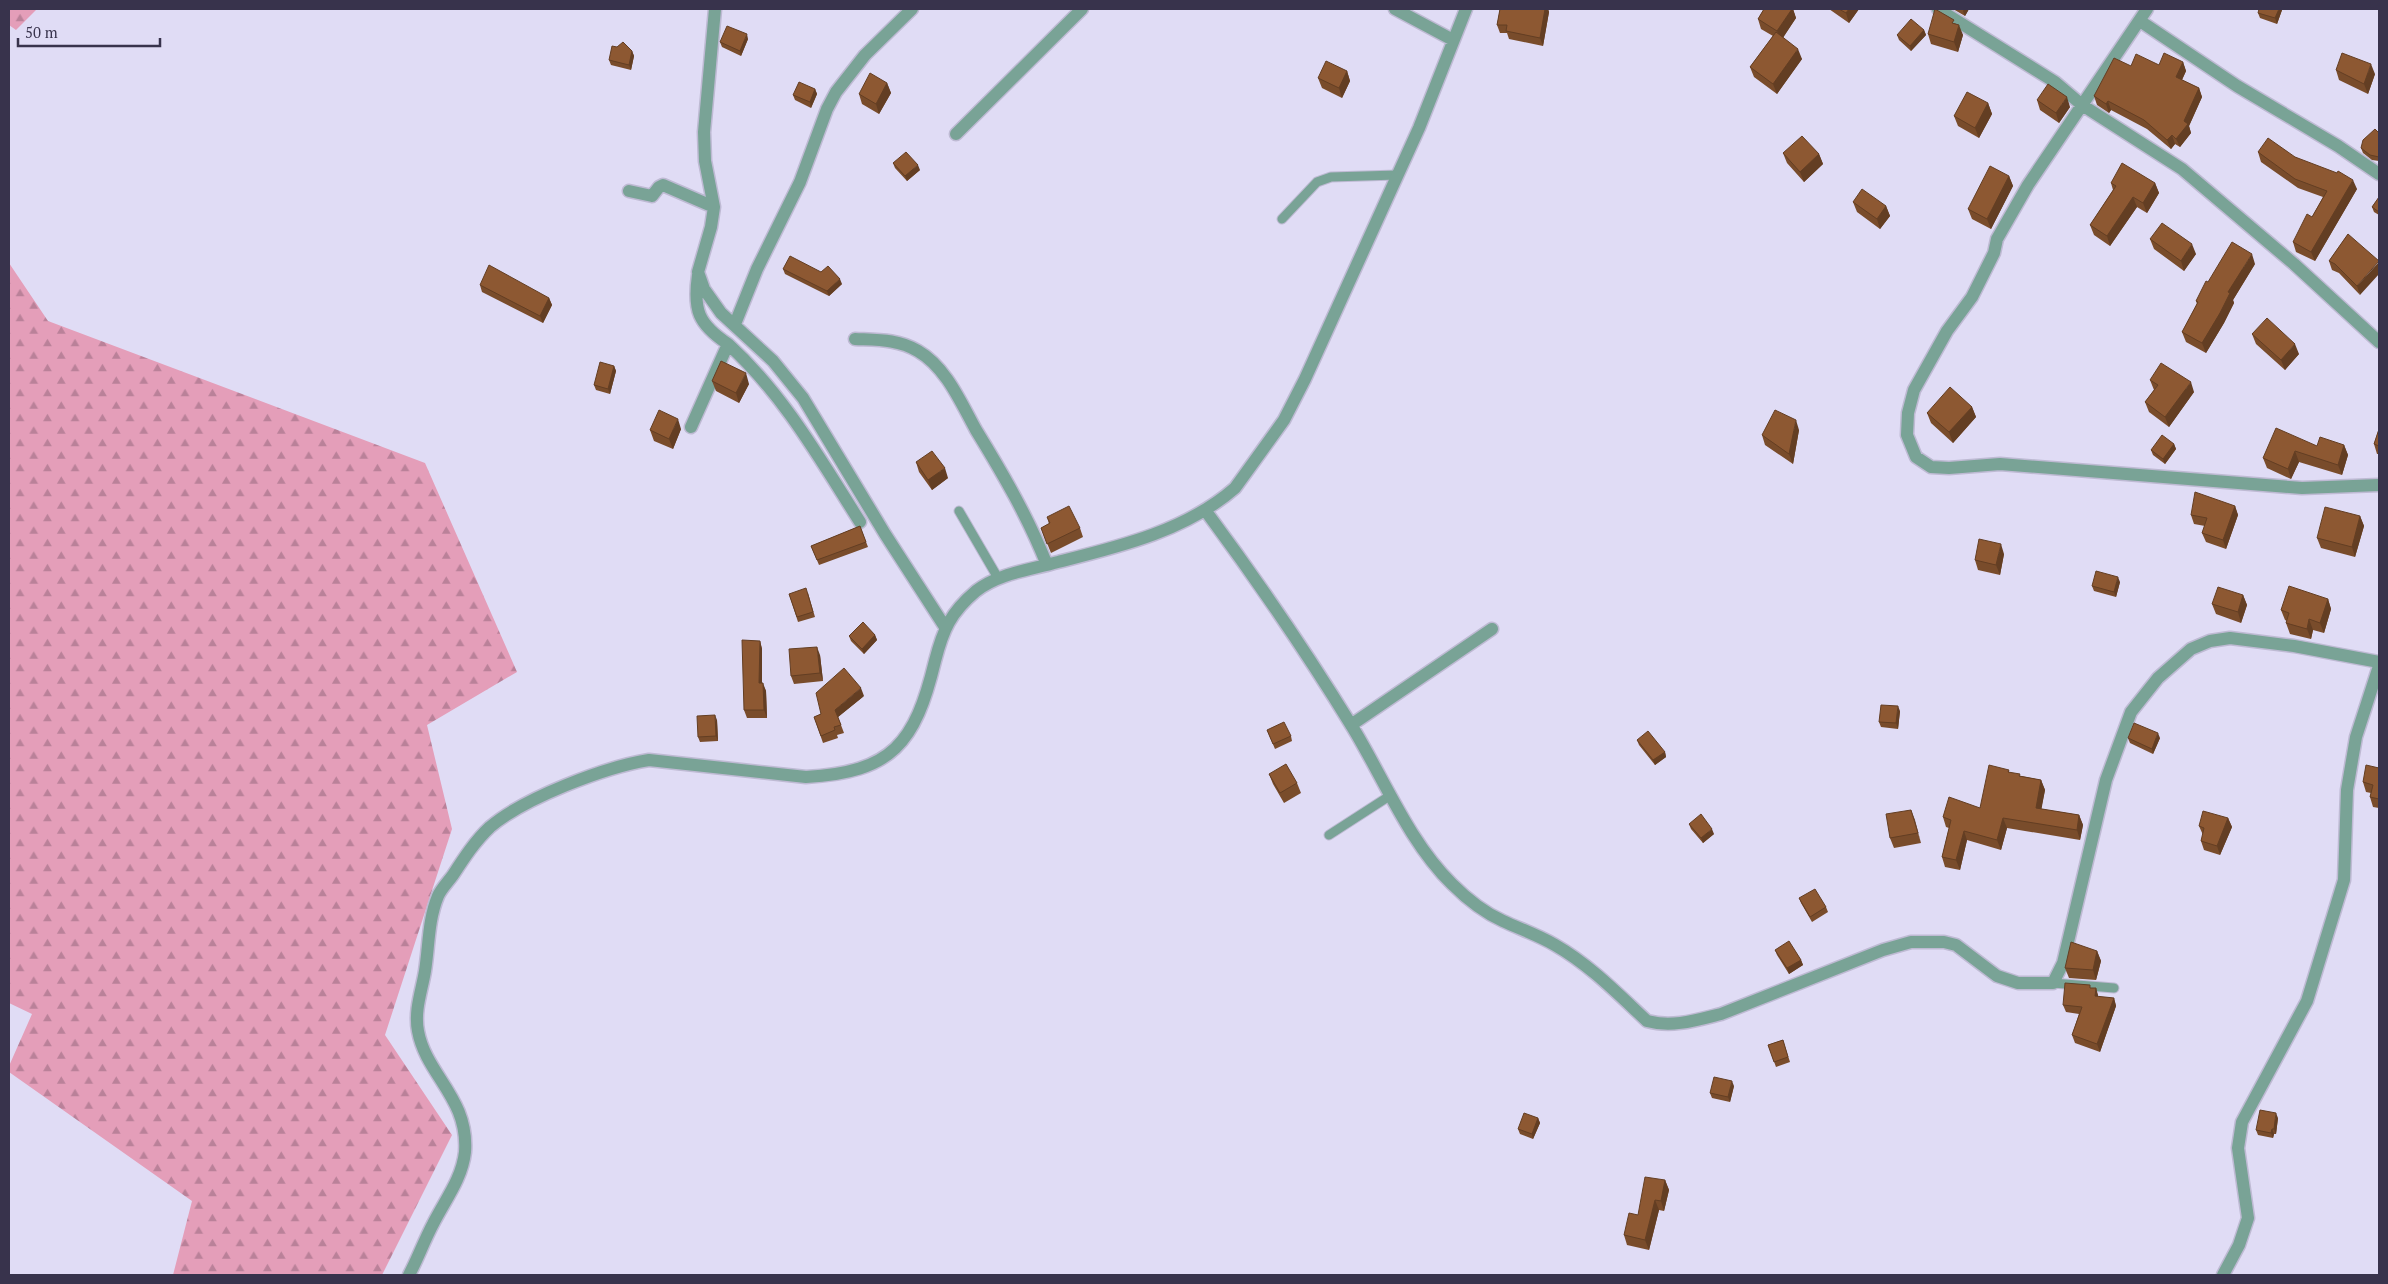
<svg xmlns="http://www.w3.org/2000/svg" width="2388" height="1284" font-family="'PT Serif',serif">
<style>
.forest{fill:url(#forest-firs)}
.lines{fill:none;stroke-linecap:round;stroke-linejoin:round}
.service-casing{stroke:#bebad3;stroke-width:11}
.minor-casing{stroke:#bebad3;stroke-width:15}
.service{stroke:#79a396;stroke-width:9}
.minor{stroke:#79a396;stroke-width:12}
.wall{fill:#794c2b}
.shaded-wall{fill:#633e23}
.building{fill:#8d5832;stroke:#633e23}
</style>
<defs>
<pattern id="forest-firs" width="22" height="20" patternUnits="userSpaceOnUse" patternTransform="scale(1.25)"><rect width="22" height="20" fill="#e49eb9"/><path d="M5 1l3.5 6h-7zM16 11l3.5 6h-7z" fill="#ba8199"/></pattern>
</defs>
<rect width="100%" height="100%" fill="#e0dcf5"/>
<!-- forest -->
<path class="forest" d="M 9,9 L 37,9 L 16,30 L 9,25 Z
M 9,263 L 48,321 L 425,463 L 517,672 L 427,725 L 452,829 L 385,1035 L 452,1135 L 382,1275 L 173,1275 L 192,1201 L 9,1072 L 9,1066 L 32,1014 L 9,1003 Z"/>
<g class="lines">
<defs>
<path id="service" d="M 1282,219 L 1317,182 L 1331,177 L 1397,175
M 959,511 L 998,578
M 1329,835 L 1391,795
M 2053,983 L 2114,988"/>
<path id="minor" d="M 715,9 L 704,132 L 705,161 L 714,207 L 711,227 L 698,272 L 704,289 L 721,313 L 773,361 L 803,398 L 885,534 L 945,627
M 1395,9 L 1453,40
M 1938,9 L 2055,82 L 2082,105 L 2182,169 L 2294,264 L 2379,342
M 2147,9 L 2028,185 L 1997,239 L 1994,253 L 1972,297 L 1947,331 L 1914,390 L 1908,413 L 1907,435 L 1916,457 L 1931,467 L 1949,468 L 2000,464 L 2302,488 L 2379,485
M 2140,21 L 2237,86 L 2338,146 L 2379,174
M 956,134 L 1082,9
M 629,191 L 652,196 L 659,187 L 663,185 L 714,207
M 735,324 L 757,269 L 800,182 L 827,109 L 836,92 L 865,55 L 912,9
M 855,339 C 877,340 898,339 918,351 C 946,367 961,403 976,430 C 1003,474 1028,517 1047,565
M 728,344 C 784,395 820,459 860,522
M 691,427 L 728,344 C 698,324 693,310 698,275
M 1205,510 C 1257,580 1307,653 1353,728 C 1384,779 1409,842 1452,884 C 1466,898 1485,913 1503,921 C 1520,929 1538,935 1555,945 C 1590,965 1618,994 1647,1021 C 1672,1028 1697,1020 1721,1014 L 1883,950 L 1911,942 L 1944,942 L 1956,945 L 1997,976 L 2018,983 L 2053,983 L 2063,963 L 2106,780 L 2131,712 L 2158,678 L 2191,649 L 2210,641 L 2230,638 L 2294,646 L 2379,662
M 1351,725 L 1492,629
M 409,1275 C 418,1258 424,1241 433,1224 C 445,1200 462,1179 465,1152 C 469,1098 426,1075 418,1031 C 414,1010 422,990 425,971 C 429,946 428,920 438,896 C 441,889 448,882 453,875 C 464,858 475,841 490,827 C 524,798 605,767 649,760 L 806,777 C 892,772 915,744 935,661 C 943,630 950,613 976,591 C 999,573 1030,570 1058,562 C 1118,547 1186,531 1235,488 L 1284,420 L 1305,379 L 1419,128 L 1466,9
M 2223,1275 L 2239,1245 L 2248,1218 L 2238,1148 L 2242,1122 L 2307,1001 L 2344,880 L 2347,790 L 2356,737 L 2379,666"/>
</defs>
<!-- service casing -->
<use href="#service" class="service-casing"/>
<!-- minor casing -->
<use href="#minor" class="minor-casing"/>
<!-- service -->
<use href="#service" class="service"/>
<!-- minor -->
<use href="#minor" class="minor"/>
</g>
<!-- wall -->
<path class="wall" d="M 1500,9 L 1548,9 L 1549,12 L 1543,46 L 1509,39 L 1507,33 L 1500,33 L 1497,25 Z
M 1764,9 L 1793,9 L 1796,18 L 1783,37 L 1802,59 L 1777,94 L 1754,77 L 1750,67 L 1773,36 L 1761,29 L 1758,19 Z
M 1829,9 L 1859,9 L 1849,23 Z
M 1953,9 L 1969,9 L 1965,16 Z
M 2282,10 L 2277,24 L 2260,18 L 2258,13 Z
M 1955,23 L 1963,35 L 1958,52 L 1931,44 L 1928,34 Z
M 1924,30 L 1926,35 L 1911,51 L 1899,40 L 1897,35 Z
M 748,39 L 741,56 L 722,47 L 720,42 Z
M 632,51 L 634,56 L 631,70 L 611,65 L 609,60 Z
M 2183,62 L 2186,71 L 2182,80 L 2199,88 L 2202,97 L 2189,126 L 2191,133 L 2180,147 L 2175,144 L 2171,149 L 2147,129 L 2111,110 L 2109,113 L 2097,105 L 2094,96 L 2131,66 L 2159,65 Z
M 2336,70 L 2375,74 L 2368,94 L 2339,80 Z
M 1347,71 L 1350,81 L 1342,98 L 1322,88 L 1318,78 Z
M 887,83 L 891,93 L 879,114 L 862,104 L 859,94 Z
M 815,89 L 817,94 L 811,108 L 795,100 L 793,95 Z
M 2037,100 L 2070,107 L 2059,123 L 2040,110 Z
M 1988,103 L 1992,114 L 1979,138 L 1958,126 L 1954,116 Z
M 2379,133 L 2379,161 L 2372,160 L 2363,153 L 2361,148 Z
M 2258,152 L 2295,157 L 2357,189 L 2315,261 L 2296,252 L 2293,242 L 2312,217 L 2323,197 L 2298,188 L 2261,162 Z
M 1783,153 L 1819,154 L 1823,164 L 1804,182 L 1787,163 Z
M 893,163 L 920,170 L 907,181 L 895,168 Z
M 2009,176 L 2013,186 L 1991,229 L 1972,219 L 1968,209 Z
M 2111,183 L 2155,183 L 2159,193 L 2147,213 L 2137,207 L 2110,246 L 2094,235 L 2090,225 L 2113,190 Z
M 2379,197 L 2379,215 L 2374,212 L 2372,207 Z
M 1853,202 L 1886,206 L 1890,216 L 1880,229 L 1857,212 Z
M 2348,234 L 2360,295 L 2339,273 L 2332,270 L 2329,261 Z
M 2150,239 L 2196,254 L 2184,271 L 2154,249 Z
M 2255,264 L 2233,300 L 2234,303 L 2224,323 L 2206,353 L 2186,342 L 2182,332 L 2197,304 L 2196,301 L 2208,282 Z
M 783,269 L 842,284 L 829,296 L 785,274 Z
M 480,285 L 549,298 L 552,305 L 543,323 L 482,292 Z
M 2252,334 L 2299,354 L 2285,370 L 2256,344 Z
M 614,366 L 616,371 L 610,394 L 596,390 L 594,385 Z
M 2150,380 L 2194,392 L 2169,427 L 2149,412 L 2145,402 L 2154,390 Z
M 712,381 L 749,384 L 739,403 L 716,391 Z
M 1972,407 L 1976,417 L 1953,443 L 1931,423 L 1927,413 Z
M 681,429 L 673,449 L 654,441 L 650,430 Z
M 2379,429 L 2379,454 L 2377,454 L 2374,444 Z
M 1799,430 L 1793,464 L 1765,445 L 1762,435 Z
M 2174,444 L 2176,449 L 2165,464 L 2153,455 L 2151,450 Z
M 2344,445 L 2348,455 L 2342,475 L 2299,462 L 2291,479 L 2267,468 L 2263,458 L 2317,446 Z
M 916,462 L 948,478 L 932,490 L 919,472 Z
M 2235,506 L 2238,515 L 2226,549 L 2206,542 L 2202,533 L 2205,526 L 2194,524 L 2191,515 Z
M 2360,516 L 2364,526 L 2355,557 L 2321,548 L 2317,538 Z
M 1047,517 L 1080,528 L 1083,537 L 1051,553 L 1041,528 L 1049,524 Z
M 860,526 L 868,547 L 819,565 L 811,546 Z
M 2004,554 L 2000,575 L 1978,570 L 1975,560 Z
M 2120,582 L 2116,597 L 2094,591 L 2092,586 Z
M 808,593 L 815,617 L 798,622 L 789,594 Z
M 2243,595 L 2247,605 L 2241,623 L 2216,614 L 2212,604 Z
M 2328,599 L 2331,609 L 2324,633 L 2313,630 L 2311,639 L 2290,634 L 2286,623 L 2287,621 L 2285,620 L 2281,610 Z
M 875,635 L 877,640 L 864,654 L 851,641 L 849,636 Z
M 760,641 L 762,649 L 762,683 L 766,691 L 767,718 L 747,718 L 744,710 Z
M 820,655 L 823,681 L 794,684 L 791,676 Z
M 864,696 L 838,717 L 844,733 L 837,735 L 838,738 L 823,743 L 814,717 Z
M 1900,711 L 1898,729 L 1881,727 L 1879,722 Z
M 717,720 L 718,741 L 700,742 L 698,737 Z
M 1267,730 L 1291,736 L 1292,741 L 1275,749 Z
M 2128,738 L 2160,738 L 2153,754 L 2130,743 Z
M 1637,740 L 1665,752 L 1666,757 L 1655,765 L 1639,745 Z
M 2379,768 L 2379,808 L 2373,807 L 2370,797 L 2371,793 L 2366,792 L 2363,782 Z
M 2009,770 L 2009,772 L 2021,776 L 2041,780 L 2045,790 L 2041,809 L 2079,815 L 2083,825 L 2080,840 L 2007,828 L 2001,850 L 1967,840 L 1960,870 L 1945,867 L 1942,857 L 1949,828 L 1946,827 L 1943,817 L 1980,808 Z
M 1269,774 L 1297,783 L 1301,793 L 1284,803 L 1273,784 Z
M 1911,810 L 1921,843 L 1894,848 L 1890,838 Z
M 2228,818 L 2232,827 L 2220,855 L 2204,850 L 2201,841 L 2203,835 L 2199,826 Z
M 1689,824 L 1714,834 L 1703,843 L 1691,829 Z
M 1799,898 L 1826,907 L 1828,912 L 1812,922 L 1801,903 Z
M 1775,950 L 1801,960 L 1803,965 L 1789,974 L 1777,955 Z
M 2097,951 L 2101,961 L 2096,980 L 2069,978 L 2065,968 Z
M 2091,988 L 2096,988 L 2098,997 L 2114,998 L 2116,1006 L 2100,1052 L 2075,1043 L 2072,1035 L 2079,1014 L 2066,1012 L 2063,1005 Z
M 1783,1040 L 1790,1062 L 1776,1067 L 1768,1045 Z
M 1734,1086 L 1730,1102 L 1712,1098 L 1710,1093 Z
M 1538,1118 L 1540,1123 L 1533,1139 L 1520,1134 L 1518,1129 Z
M 2278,1118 L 2276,1134 L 2274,1134 L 2273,1138 L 2258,1135 L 2256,1130 Z
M 1665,1180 L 1669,1190 L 1664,1211 L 1659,1210 L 1649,1250 L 1627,1245 L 1624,1235 Z"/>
<!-- shaded-wall -->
<path class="shaded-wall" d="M 1545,9 L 1548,9 L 1549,12 L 1543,46 L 1540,38 Z
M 1792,9 L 1793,9 L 1796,18 L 1781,41 L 1777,31 Z
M 1849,9 L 1859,9 L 1849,23 L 1846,13 Z
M 1964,9 L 1969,9 L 1965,16 L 1963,11 Z
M 2279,9 L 2281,9 L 2282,10 L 2277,24 L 2275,18 Z
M 1959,25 L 1963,35 L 1958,52 L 1954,42 Z
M 1924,30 L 1926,35 L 1911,51 L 1910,46 Z
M 747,34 L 748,39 L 741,56 L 740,51 Z
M 1798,49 L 1802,59 L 1777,94 L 1773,84 Z
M 632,51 L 634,56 L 631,70 L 629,65 Z
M 2183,62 L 2186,71 L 2179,86 L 2176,77 Z
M 2371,64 L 2375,74 L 2368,94 L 2364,84 Z
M 1347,71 L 1350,81 L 1342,98 L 1339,88 Z
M 887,83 L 891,93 L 879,114 L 876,104 Z
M 2199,88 L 2202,97 L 2189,126 L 2191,133 L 2180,147 L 2176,139 Z
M 815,89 L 817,94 L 811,108 L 810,102 Z
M 2067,97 L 2070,107 L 2059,123 L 2056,113 Z
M 2108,101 L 2111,110 L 2109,113 L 2106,104 Z
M 1988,103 L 1992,114 L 1979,138 L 1975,128 Z
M 2172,135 L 2175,144 L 2171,149 L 2167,140 Z
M 1819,154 L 1823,164 L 1804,182 L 1800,172 Z
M 918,165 L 920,170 L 907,181 L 905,176 Z
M 2009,176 L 2013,186 L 1991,229 L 1987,219 Z
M 2353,180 L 2357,189 L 2315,261 L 2311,252 Z
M 2155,183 L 2159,193 L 2147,213 L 2143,203 Z
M 2133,197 L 2137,207 L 2110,246 L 2107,236 Z
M 1886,206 L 1890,216 L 1880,229 L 1877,219 Z
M 2192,244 L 2196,254 L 2184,271 L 2181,261 Z
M 2252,254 L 2255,264 L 2233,300 L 2234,303 L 2224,323 L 2206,353 L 2202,343 L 2228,292 Z
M 2379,262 L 2379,274 L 2360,295 L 2357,286 Z
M 840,279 L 842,284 L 829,296 L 827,291 Z
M 549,298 L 552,305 L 543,323 L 540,316 Z
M 2295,344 L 2299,354 L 2285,370 L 2281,360 Z
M 614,366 L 616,371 L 610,394 L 608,389 Z
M 746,373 L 749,384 L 739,403 L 736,393 Z
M 2191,382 L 2194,392 L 2169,427 L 2165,417 Z
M 1972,407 L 1976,417 L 1953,443 L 1949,432 Z
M 678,419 L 681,429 L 673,449 L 669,439 Z
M 1796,420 L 1799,430 L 1793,464 L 1789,454 Z
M 2174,444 L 2176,449 L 2165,464 L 2163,459 Z
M 2344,445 L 2348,455 L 2342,475 L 2338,465 Z
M 2295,451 L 2299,462 L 2291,479 L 2288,469 Z
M 945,468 L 948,478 L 932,490 L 928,480 Z
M 2235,506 L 2238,515 L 2226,549 L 2223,540 Z
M 2360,516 L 2364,526 L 2355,557 L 2352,547 Z
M 2001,544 L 2004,554 L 2000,575 L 1996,565 Z
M 2118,577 L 2120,582 L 2116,597 L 2114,592 Z
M 2243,595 L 2247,605 L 2241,623 L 2238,612 Z
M 2328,599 L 2331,609 L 2324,633 L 2320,623 Z
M 2309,619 L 2313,630 L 2311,639 L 2307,629 Z
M 875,635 L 877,640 L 864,654 L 862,649 Z
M 760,641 L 762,649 L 762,691 L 759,683 Z
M 817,647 L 820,655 L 823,681 L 820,673 Z
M 763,683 L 766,691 L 767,718 L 764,710 Z
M 861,688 L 864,696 L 838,717 L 835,710 Z
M 1898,706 L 1900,711 L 1898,729 L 1896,723 Z
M 715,715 L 717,720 L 718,741 L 716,736 Z
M 2158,733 L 2160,738 L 2153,754 L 2152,749 Z
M 1665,752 L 1666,757 L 1655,765 L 1653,760 Z
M 2041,780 L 2045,790 L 2040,817 L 2036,808 Z
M 1911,810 L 1915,820 L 1921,843 L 1918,833 Z
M 2079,815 L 2083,825 L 2080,840 L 2077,830 Z
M 2003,818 L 2007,828 L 2001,850 L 1997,840 Z
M 2228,818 L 2232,827 L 2220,855 L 2217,846 Z
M 1712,829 L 1714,834 L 1703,843 L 1701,838 Z
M 1964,831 L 1967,840 L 1960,870 L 1956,860 Z
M 2097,951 L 2101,961 L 2096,980 L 2093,970 Z
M 1801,960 L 1803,965 L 1789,974 L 1787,968 Z
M 2096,988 L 2098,995 L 2098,1004 L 2095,996 Z
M 2114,998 L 2116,1006 L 2100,1052 L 2097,1044 Z
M 1732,1081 L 1734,1086 L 1730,1102 L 1728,1097 Z
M 2276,1113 L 2278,1118 L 2276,1134 L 2274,1129 Z
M 1538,1118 L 1540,1123 L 1533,1139 L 1532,1134 Z
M 2272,1129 L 2274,1134 L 2273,1138 L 2271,1133 Z
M 1665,1180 L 1669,1190 L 1664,1211 L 1661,1201 Z
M 1655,1200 L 1659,1210 L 1649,1250 L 1645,1240 Z"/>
<!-- building -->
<path class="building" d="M 1500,9 L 1545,9 L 1540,38 L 1506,31 L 1507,25 L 1497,25 Z
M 1764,9 L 1792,9 L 1777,31 L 1758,19 Z
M 1839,9 L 1849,9 L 1846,13 Z
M 1935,9 L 1954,20 L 1952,23 L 1959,25 L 1954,42 L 1928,34 Z
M 2259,9 L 2279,9 L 2275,18 L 2258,13 Z
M 1911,19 L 1924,30 L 1910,46 L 1897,35 Z
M 727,26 L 747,34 L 740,51 L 720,42 Z
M 1776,32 L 1798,49 L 1773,84 L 1750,67 Z
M 623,42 L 632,51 L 629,65 L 609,60 L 612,46 L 617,47 Z
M 2164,53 L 2183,62 L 2176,77 L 2199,88 L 2184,121 L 2188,124 L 2176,139 L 2172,135 L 2167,140 L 2144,120 L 2108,101 L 2106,104 L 2094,96 L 2114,58 L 2131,66 L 2136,54 L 2159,65 Z
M 2342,53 L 2371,64 L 2364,84 L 2336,70 Z
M 1326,61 L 1347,71 L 1339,88 L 1318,78 Z
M 870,73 L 887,83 L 876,104 L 859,94 Z
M 799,82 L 815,89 L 810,102 L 793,95 Z
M 2048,84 L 2067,97 L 2056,113 L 2037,100 Z
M 1967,92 L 1988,103 L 1975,128 L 1954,116 Z
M 2375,129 L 2379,133 L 2379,157 L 2370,155 L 2361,148 L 2363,140 Z
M 1802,136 L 1819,154 L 1800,172 L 1783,153 Z
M 2268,138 L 2295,157 L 2337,173 L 2338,171 L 2353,180 L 2311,252 L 2293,242 L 2307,214 L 2312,217 L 2327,191 L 2295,179 L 2258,152 Z
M 906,152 L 918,165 L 905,176 L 893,163 Z
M 2122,163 L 2155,183 L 2143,203 L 2133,197 L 2107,236 L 2090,225 L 2116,186 L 2111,183 Z
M 1990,166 L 2009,176 L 1987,219 L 1968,209 Z
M 1862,189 L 1886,206 L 1877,219 L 1853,202 Z
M 2379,197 L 2379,212 L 2372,207 Z
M 2162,223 L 2192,244 L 2181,261 L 2150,239 Z
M 2348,234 L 2379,261 L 2357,286 L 2335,264 L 2329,261 Z
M 2232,242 L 2252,254 L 2228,292 L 2230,293 L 2220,313 L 2202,343 L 2182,332 L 2198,302 L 2196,301 L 2206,281 L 2208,282 Z
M 790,256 L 821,272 L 828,266 L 840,279 L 827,291 L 783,269 Z
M 489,265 L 549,298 L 540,316 L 480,285 Z
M 2267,318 L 2295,344 L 2281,360 L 2252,334 Z
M 721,361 L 746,373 L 736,393 L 712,381 Z
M 600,362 L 614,366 L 608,389 L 594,385 Z
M 2161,363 L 2191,382 L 2165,417 L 2145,402 L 2158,385 L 2150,380 Z
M 1950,387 L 1972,407 L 1949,432 L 1927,413 Z
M 659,410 L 678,419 L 669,439 L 650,430 Z
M 1775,410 L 1796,420 L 1789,454 L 1762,435 Z
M 2276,428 L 2317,446 L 2320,437 L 2344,445 L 2338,465 L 2295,451 L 2288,469 L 2263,458 Z
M 2379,429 L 2379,446 L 2374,444 Z
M 2162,435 L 2174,444 L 2163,459 L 2151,450 Z
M 932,451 L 945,468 L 928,480 L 916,462 Z
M 2195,492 L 2235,506 L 2223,540 L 2202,533 L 2207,518 L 2191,515 Z
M 1069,506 L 1080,528 L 1047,544 L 1041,528 L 1050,523 L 1047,517 Z
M 2325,507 L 2360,516 L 2352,547 L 2317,538 Z
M 860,526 L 866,542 L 817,560 L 811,546 Z
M 1979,539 L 2001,544 L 1996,565 L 1975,560 Z
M 2096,571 L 2118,577 L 2114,592 L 2092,586 Z
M 2289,586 L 2328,599 L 2320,623 L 2309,619 L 2307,629 L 2286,623 L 2289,613 L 2281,610 Z
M 2218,587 L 2243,595 L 2238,612 L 2212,604 Z
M 806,588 L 813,612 L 797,617 L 789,594 Z
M 863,622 L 875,635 L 862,649 L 849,636 Z
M 742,640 L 760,641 L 759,683 L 763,683 L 764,710 L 744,710 Z
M 817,647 L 820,673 L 791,676 L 789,649 Z
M 844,668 L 861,688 L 835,710 L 841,725 L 834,727 L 835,730 L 821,736 L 814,717 L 821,714 L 816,693 Z
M 1881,705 L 1898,706 L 1896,723 L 1879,722 Z
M 715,715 L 716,736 L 698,737 L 697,716 Z
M 1284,722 L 1291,736 L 1273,744 L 1267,730 Z
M 2134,723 L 2158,733 L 2152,749 L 2128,738 Z
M 1648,731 L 1665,752 L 1653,760 L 1637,740 Z
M 1286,764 L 1297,783 L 1280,793 L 1269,774 Z
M 1989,765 L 2009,770 L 2008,772 L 2020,774 L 2019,776 L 2041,780 L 2036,808 L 2079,815 L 2077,830 L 2003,818 L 1997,840 L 1964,831 L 1956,860 L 1942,857 L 1951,820 L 1943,817 L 1949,797 L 1980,808 Z
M 2366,765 L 2379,768 L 2379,799 L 2370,797 L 2373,785 L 2363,782 Z
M 1911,810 L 1918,833 L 1890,838 L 1886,814 Z
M 2203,811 L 2228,818 L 2217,846 L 2201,841 L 2204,828 L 2199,826 Z
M 1701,814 L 1712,829 L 1701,838 L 1689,824 Z
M 1815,889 L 1826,907 L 1810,917 L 1799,898 Z
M 1789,941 L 1801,960 L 1787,968 L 1775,950 Z
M 2071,942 L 2097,951 L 2093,970 L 2065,968 Z
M 2065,983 L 2090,985 L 2090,988 L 2096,988 L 2095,996 L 2114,998 L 2097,1044 L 2072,1035 L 2082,1007 L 2063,1005 Z
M 1783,1040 L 1788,1057 L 1774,1062 L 1768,1045 Z
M 1714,1077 L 1732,1081 L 1728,1097 L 1710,1093 Z
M 2260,1110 L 2276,1113 L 2274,1129 L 2272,1129 L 2271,1133 L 2256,1130 Z
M 1524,1113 L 1538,1118 L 1532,1134 L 1518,1129 Z
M 1645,1177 L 1665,1180 L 1661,1201 L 1655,1200 L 1645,1240 L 1624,1235 L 1629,1213 L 1638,1215 Z"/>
<!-- border -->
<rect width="2388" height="1284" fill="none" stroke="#38334c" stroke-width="20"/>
<!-- scale -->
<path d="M18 38v8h142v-8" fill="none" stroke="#38334c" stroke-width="2.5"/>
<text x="25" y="38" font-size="15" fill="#38334c" stroke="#e0dcf5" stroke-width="4" paint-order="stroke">50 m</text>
</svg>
